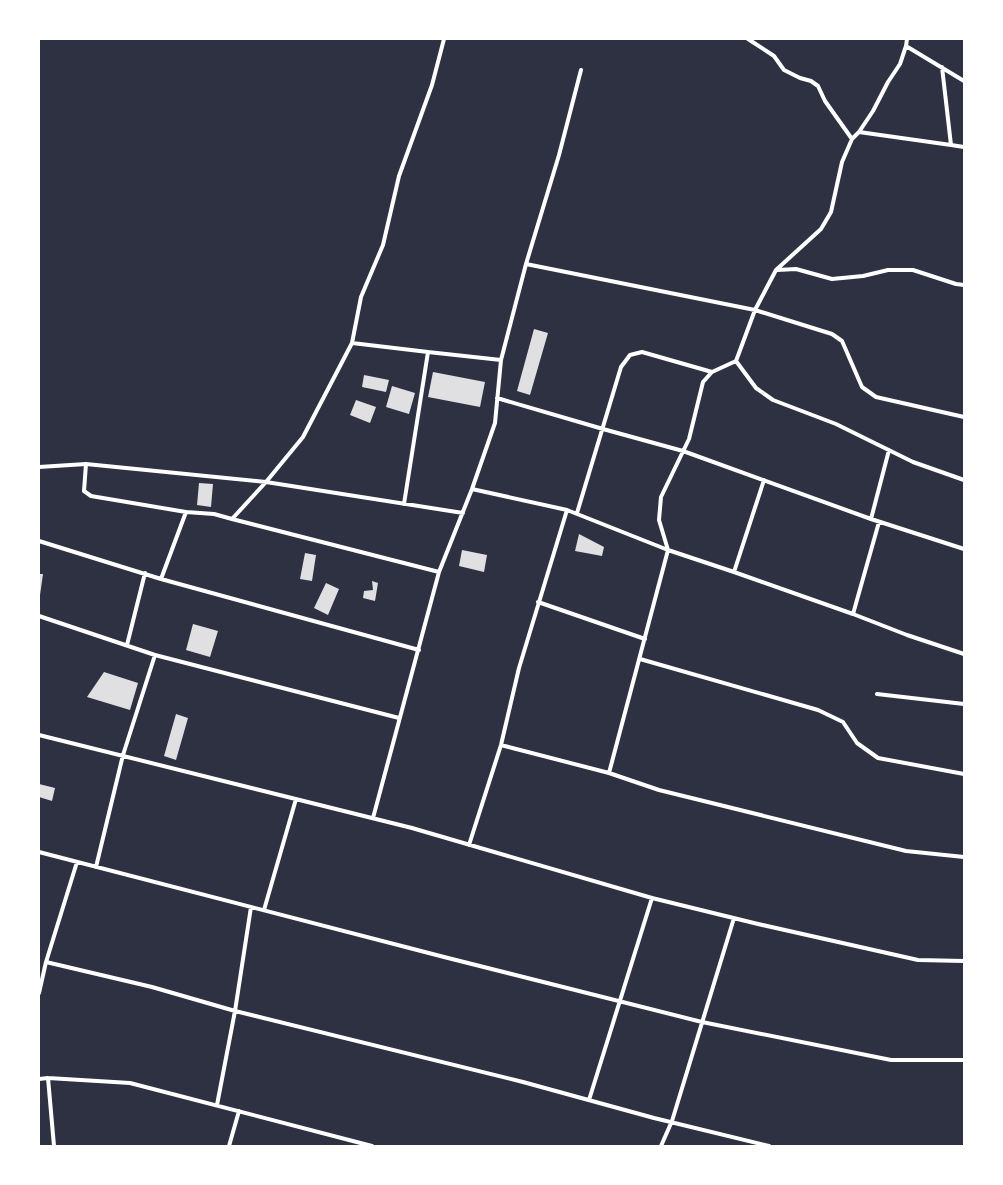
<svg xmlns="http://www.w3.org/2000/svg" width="1003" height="1185" font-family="Mulish,sans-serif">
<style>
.building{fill:#e0e0e3}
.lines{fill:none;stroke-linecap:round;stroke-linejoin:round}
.minor{stroke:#fff;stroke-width:4}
</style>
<rect width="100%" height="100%" fill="#2d3142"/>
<!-- building -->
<path class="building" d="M 534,329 L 548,333 L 530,395 L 517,391 Z
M 433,372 L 485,382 L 480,407 L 428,397 Z
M 364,375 L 389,380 L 386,392 L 362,387 Z
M 392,386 L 415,393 L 409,414 L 386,407 Z
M 356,400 L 376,407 L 370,423 L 350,415 Z
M 199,483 L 213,484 L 211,507 L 197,505 Z
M 579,534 L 604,547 L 602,556 L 575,551 Z
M 462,550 L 487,555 L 484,572 L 459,566 Z
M 305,553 L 316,555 L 312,581 L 300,579 Z
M 39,574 L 43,574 L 40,595 L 39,595 Z
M 372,581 L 378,583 L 375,601 L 363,598 L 364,591 L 373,590 Z
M 326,583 L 339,589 L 328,615 L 314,608 Z
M 193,624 L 218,631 L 210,657 L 186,650 Z
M 104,672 L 138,683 L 130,710 L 87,697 Z
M 176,714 L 188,718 L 176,760 L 164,756 Z
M 39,784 L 55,788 L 52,801 L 39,797 Z"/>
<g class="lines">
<!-- minor -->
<path class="minor" d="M 748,39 L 774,56 L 784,70 L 800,78 L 811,81 L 818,86 L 825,101 L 852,139
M 907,39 L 906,46 L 964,81
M 942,67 L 951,145 L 964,147
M 859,132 L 951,145
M 526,264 L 755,310 L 832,334 L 842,341 L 862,387 L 876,397 L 964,417
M 777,270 L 796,269 L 832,279 L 863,276 L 888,270 L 913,270 L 956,284 L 964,285
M 352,343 L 428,352
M 736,361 L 756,388 L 773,400 L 836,424 L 913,462 L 964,480
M 497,398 L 603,429 L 683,451 L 871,519 L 964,549
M 86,464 L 84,491 L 91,496 L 186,512
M 39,467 L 86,464 L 266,482 L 463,513
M 472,489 L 567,510 L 668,550 L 734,572 L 853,614 L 907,635 L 964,654
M 404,504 L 428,352 L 501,360
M 577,513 L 621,367 L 630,355 L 642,352 L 712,372
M 232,519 L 439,572
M 871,519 L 889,450
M 39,541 L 161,579 L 419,650
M 734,572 L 764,480
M 161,579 L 186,512 L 214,514 L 232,519 L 266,482 L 303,437 L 352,343 L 361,297 L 383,245 L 399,176 L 432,85 L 444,39
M 538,602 L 645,639
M 853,614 L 879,522
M 39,616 L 155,655 L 399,718
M 127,645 L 145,573
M 640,659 L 818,710 L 843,722 L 857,743 L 878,758 L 964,774
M 877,694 L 964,704
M 39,735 L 412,828 L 652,898 L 758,924 L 918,960 L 964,961
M 501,745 L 609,773 L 659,790 L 906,851 L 964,857
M 609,773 L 668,550 L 659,520 L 661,497 L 689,439 L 703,382 L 712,372 L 736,361 L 755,310 L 776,270 L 821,229 L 831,212 L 842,162 L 852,139 L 859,132 L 873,111 L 888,82 L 900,64 L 906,46
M 373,818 L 439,572 L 472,489 L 495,423 L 501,360 L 526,264 L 559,155 L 581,70
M 469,845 L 501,745 L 519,668 L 567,510
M 39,852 L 448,958 L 702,1022 L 891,1060 L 964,1060
M 96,867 L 123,755 L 155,655
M 264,910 L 296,799
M 46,962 L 152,987 L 235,1011 L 523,1082 L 654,1118 L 769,1146
M 39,993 L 46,962 L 77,862
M 48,1078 L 54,1146
M 39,1079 L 48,1078 L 130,1083 L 372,1146
M 589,1100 L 652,898
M 217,1105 L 235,1011 L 251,907
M 229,1146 L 239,1111
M 661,1146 L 672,1121 L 734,918"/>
</g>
<!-- border -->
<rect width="1003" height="1185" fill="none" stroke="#ffffff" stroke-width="80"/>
</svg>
